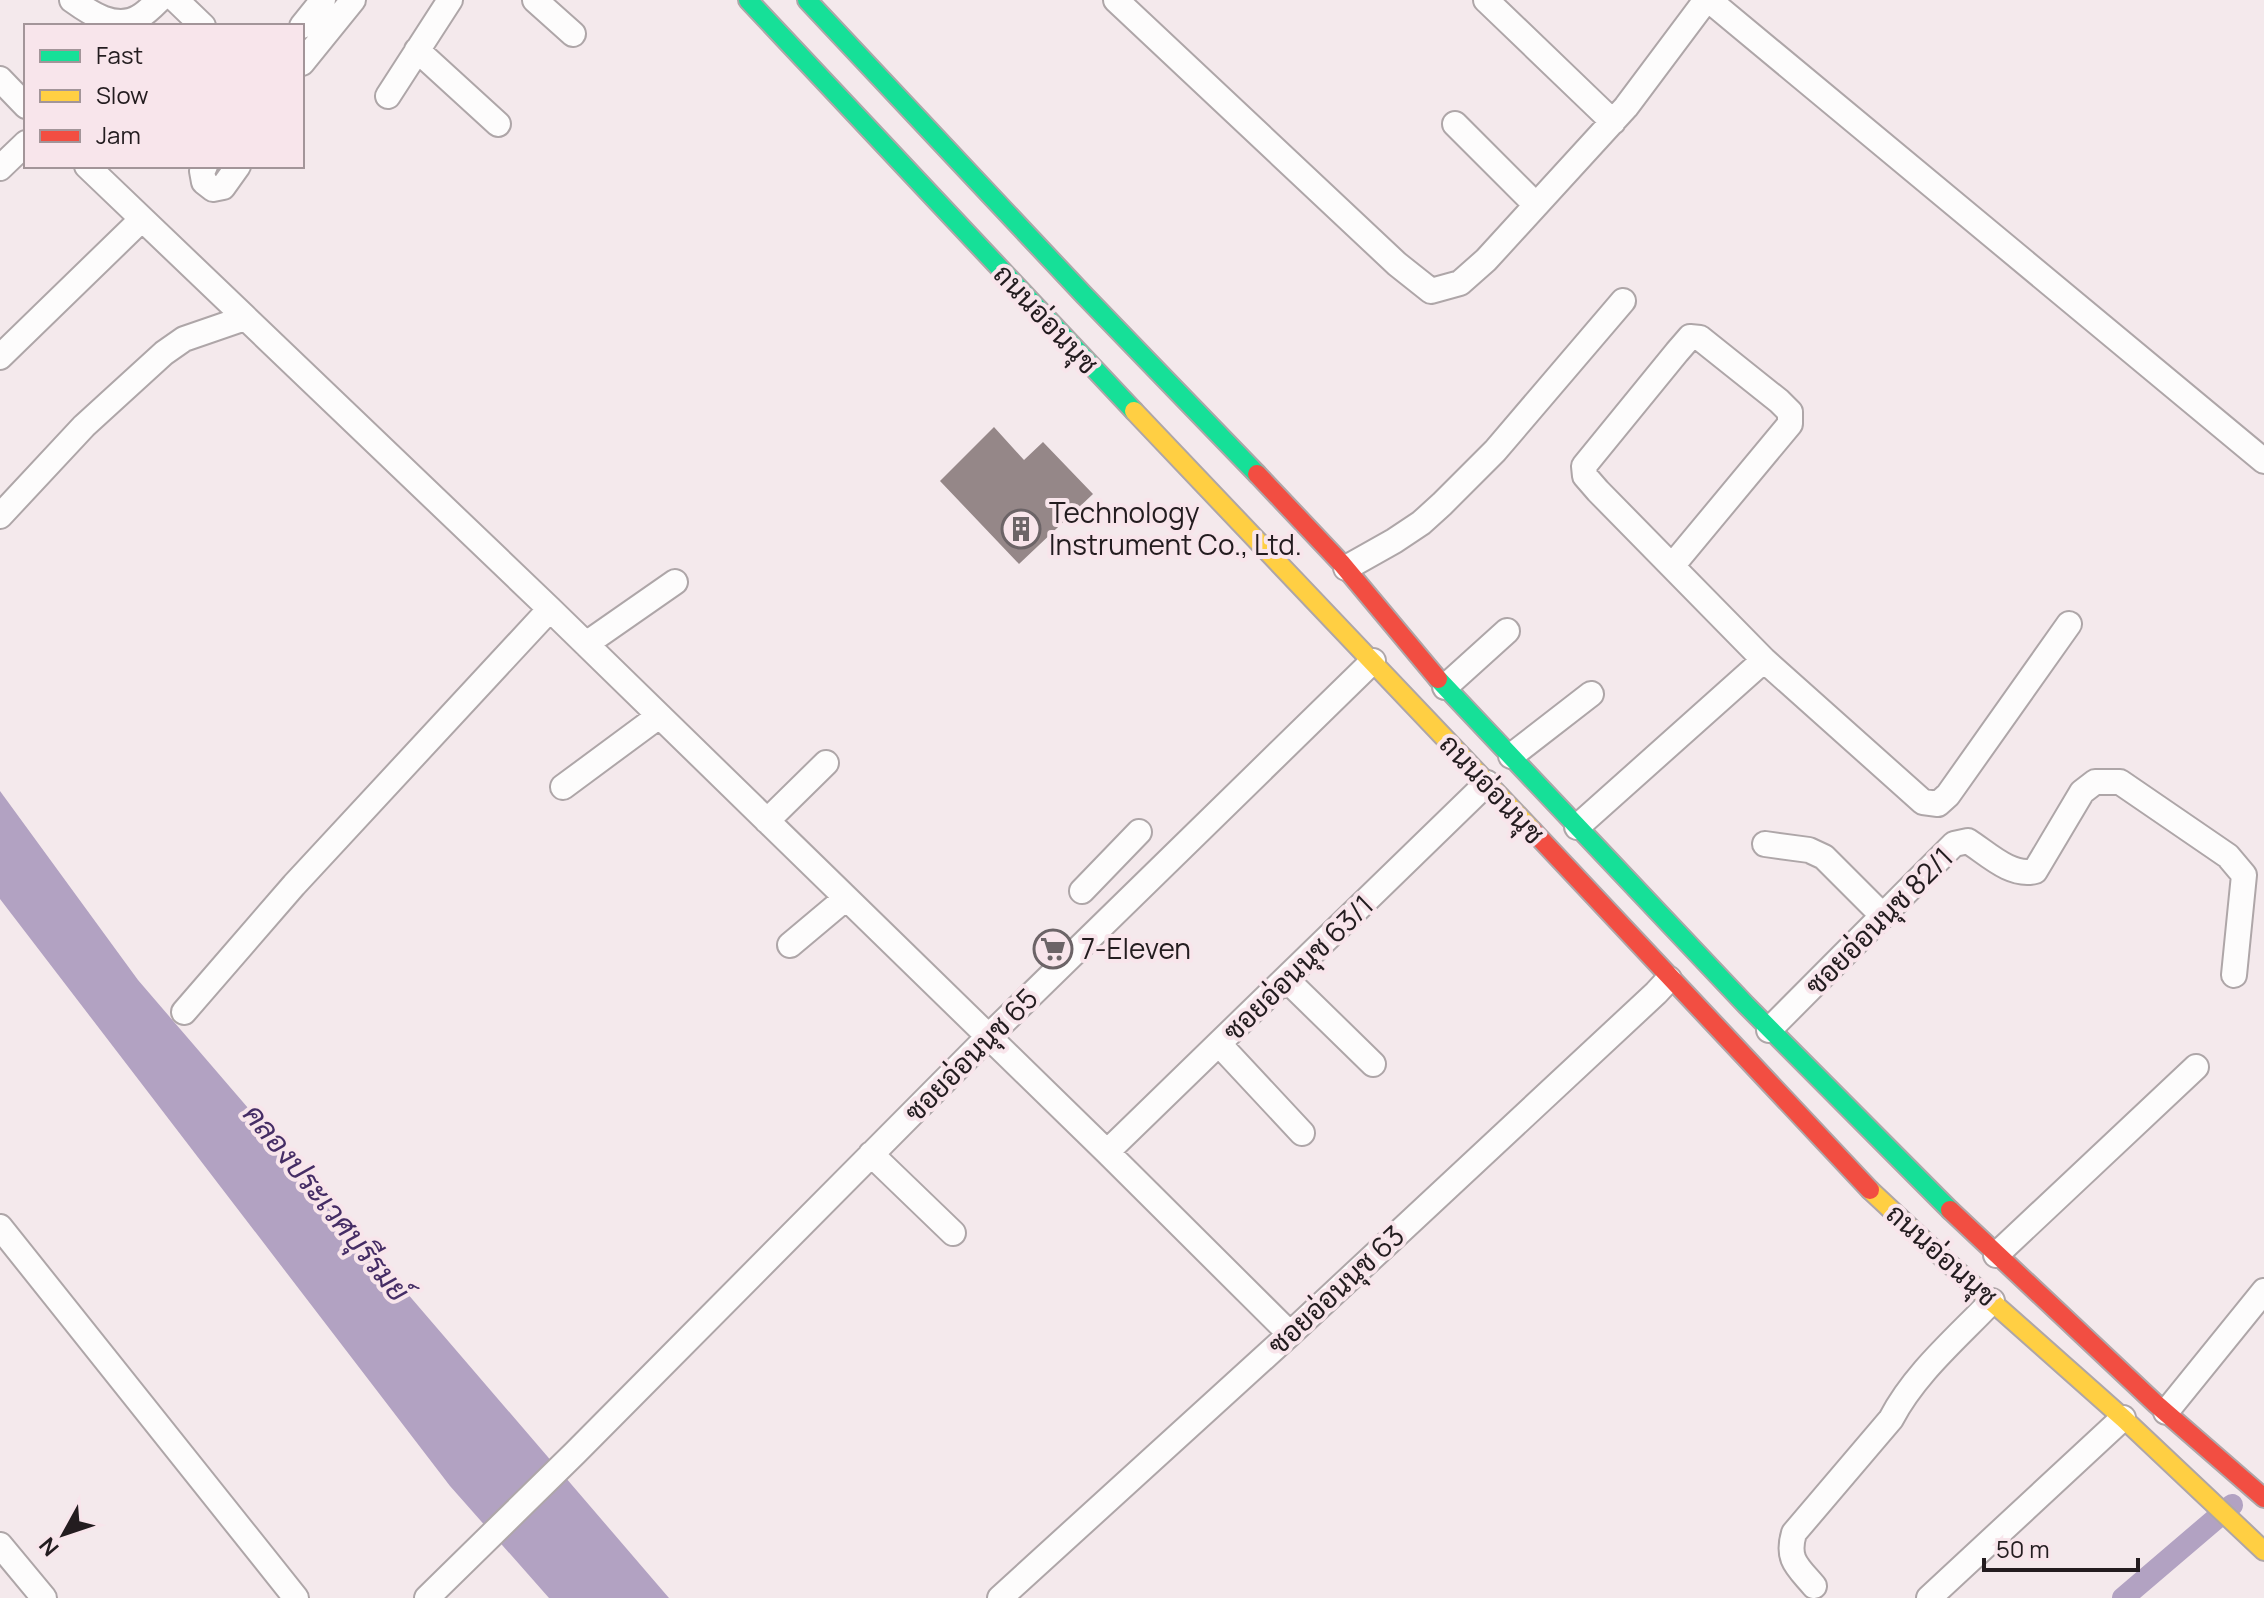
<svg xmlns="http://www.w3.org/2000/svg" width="2264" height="1598" font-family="Manrope,Sarabun,sans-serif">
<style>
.water{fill:#b2a2c2}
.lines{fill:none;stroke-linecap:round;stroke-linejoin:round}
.canal{stroke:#b2a2c2;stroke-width:22}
.building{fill:#958788}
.street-casing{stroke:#aea6a8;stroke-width:28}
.fast-casing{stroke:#aea6a8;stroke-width:22}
.slow-casing{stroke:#aea6a8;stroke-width:22}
.jam-casing{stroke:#aea6a8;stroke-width:22}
.street{stroke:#fdfcfc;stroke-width:24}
.fast{stroke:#16e098;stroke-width:18}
.slow{stroke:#ffcf43;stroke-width:18}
.jam{stroke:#f24e42;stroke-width:18}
.labels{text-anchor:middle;stroke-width:8;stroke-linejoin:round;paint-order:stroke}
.street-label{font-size:28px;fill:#231c1f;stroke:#f8e5eb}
.poi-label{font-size:28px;fill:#231c1f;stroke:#f8e5eb;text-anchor:start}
.water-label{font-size:30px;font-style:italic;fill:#452d65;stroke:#f8e5eb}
</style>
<rect width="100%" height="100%" fill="#f4e9ec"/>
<!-- water -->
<path class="water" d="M 0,791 L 138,980 L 669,1598 L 549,1598 L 450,1486 L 0,899 Z"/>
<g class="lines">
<!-- canal -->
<path class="canal" d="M 2123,1598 L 2232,1505"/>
</g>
<!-- building -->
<path class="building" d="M 994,427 L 1024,460 L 1043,442 L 1093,494 L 1019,564 L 940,481 Z"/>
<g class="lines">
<defs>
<path id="street" d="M 72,0 C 90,13 116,31 139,17 C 146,13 153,6 159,0
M 176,0 L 203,26
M 535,0 L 573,34
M 1116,0 L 1397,264 L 1431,291 L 1460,283 L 1486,260 L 1626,107 L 1706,0
M 1486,0 L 1613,122
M 1709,0 L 2264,461
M 302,26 L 323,0
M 417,50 L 498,124
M 302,63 L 353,0
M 0,79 L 26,106
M 388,96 L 450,0
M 1455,124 L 1536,205
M 87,166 L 550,609 L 1107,1152 L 1290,1334
M 205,166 L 202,171 L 204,182 L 213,189 L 223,187 L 238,166
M 0,168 L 26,143
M 0,357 L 142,219
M 0,516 L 84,426 L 164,353 L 184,339 L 245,318
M 1672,566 L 1790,424 L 1790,412 L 1779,401 L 1700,338 L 1690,337 L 1677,352 L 1584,466 L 1585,476 L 1598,491 L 1764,660
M 1346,568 L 1394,541 L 1421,523 L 1442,504 L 1495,451 L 1623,301
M 586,644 L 675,582
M 1445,687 L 1507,631
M 1511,756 L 1591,694
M 563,787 L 659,716
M 767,821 L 826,763
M 1577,827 L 1764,660 L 1923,802 L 1938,804 L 1948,795 L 2069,624
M 1765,844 L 1809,850 L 1824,857 L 1883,916
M 1082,891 L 1139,832
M 790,945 L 846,898
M 1286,979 L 1373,1064
M 184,1012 L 294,885 L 550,609
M 1769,1030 L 1954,844 L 1968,841 C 1988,854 2011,877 2035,871 L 2082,792 L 2095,782 L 2120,782 L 2228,856 L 2244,875 L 2234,975
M 1219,1044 L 1302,1133
M 1107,1152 L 1487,783
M 871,1154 L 953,1233
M 0,1227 L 296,1598
M 1996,1255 L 2196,1067
M 2166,1412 L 2264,1291
M 0,1545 L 44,1598
M 1814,1586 C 1798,1567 1786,1560 1794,1533 L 1891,1419 C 1915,1373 1957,1338 1992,1301
M 427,1598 L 575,1453 L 988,1037 L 1373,661
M 1000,1598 L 1290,1334 L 1656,993 L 1669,979
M 1929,1598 L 2123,1418"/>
<path id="fast" d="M 748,0 L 1134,411
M 807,0 L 1084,295 L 1257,474
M 1438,679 L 1746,1005 L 1950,1210"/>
<path id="slow" d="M 1134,411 L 1533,831
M 1870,1190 L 1946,1261 L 2123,1418 L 2264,1551"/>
<path id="jam" d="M 1257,474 L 1342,564 L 1438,679
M 1533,831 L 1870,1190
M 1950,1210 L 2156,1404 L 2264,1498"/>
</defs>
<!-- street casing -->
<use href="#street" class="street-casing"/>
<!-- fast casing -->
<use href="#fast" class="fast-casing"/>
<!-- slow casing -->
<use href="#slow" class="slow-casing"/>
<!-- jam casing -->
<use href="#jam" class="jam-casing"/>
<!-- street -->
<use href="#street" class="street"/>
<!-- fast -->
<use href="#fast" class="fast"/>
<!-- slow -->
<use href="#slow" class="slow"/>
<!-- jam -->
<use href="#jam" class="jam"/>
</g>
<!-- icons -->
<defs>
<symbol id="building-ring" viewBox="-11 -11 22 22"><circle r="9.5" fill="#f8e5eb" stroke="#6c6467" stroke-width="1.5"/><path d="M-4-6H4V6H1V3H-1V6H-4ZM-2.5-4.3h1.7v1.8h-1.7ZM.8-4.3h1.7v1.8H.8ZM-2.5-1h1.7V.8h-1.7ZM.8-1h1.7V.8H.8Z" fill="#6c6467"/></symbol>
<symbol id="supermarket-ring" viewBox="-11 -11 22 22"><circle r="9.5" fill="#f8e5eb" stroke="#6c6467" stroke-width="1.5"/><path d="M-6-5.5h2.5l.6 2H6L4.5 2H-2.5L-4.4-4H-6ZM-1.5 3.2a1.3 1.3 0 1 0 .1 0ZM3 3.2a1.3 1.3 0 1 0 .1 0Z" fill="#6c6467"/></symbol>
</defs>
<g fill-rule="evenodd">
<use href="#building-ring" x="999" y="507" width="44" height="44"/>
<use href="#supermarket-ring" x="1031" y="927" width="44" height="44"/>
</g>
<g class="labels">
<!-- street labels -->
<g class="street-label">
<text transform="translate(1046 319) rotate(47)" y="10">ถนนอ่อนนุช</text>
<text transform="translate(1492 789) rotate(47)" y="10">ถนนอ่อนนุช</text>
<text transform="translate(1879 921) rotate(-45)" y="10">ซอยอ่อนนุช 82/1</text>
<text transform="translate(1298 968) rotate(-44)" y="10">ซอยอ่อนนุช 63/1</text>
<text transform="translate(971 1055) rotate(-45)" y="10">ซอยอ่อนนุช 65</text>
<text transform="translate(1942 1255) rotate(42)" y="10">ถนนอ่อนนุช</text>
<text transform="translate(1336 1290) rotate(-43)" y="10">ซอยอ่อนนุช 63</text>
</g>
<!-- poi labels -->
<g class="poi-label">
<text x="1049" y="523">Technology<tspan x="1049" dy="32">Instrument Co., Ltd.</tspan></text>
<text x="1081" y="959">7-Eleven</text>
</g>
<!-- water labels -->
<g class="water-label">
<text transform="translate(326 1203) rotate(51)" y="10">คลองประเวศบุรีรมย์</text>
</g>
</g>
<!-- legend -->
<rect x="24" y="24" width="280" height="144" fill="#f8e5eb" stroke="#a39599" stroke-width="2"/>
<rect x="40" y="50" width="40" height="12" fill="#16e098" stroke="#a39599" stroke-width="2"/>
<text x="96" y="64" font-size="24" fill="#231c1f">Fast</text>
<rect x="40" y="90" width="40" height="12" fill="#ffcf43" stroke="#a39599" stroke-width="2"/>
<text x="96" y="104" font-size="24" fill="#231c1f">Slow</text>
<rect x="40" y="130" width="40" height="12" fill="#f24e42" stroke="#a39599" stroke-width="2"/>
<text x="96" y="144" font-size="24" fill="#231c1f">Jam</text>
<!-- north arrow -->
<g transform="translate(64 1534) rotate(230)" stroke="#f8e5eb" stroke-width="6" paint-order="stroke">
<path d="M0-6L14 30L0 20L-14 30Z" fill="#231c1f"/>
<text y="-12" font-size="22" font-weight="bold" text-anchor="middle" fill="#231c1f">N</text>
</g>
<!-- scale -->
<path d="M1984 1558v12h154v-12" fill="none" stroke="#231c1f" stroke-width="4"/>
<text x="1996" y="1558" font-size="24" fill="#231c1f" stroke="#f8e5eb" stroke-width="6" paint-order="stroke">50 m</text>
</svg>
